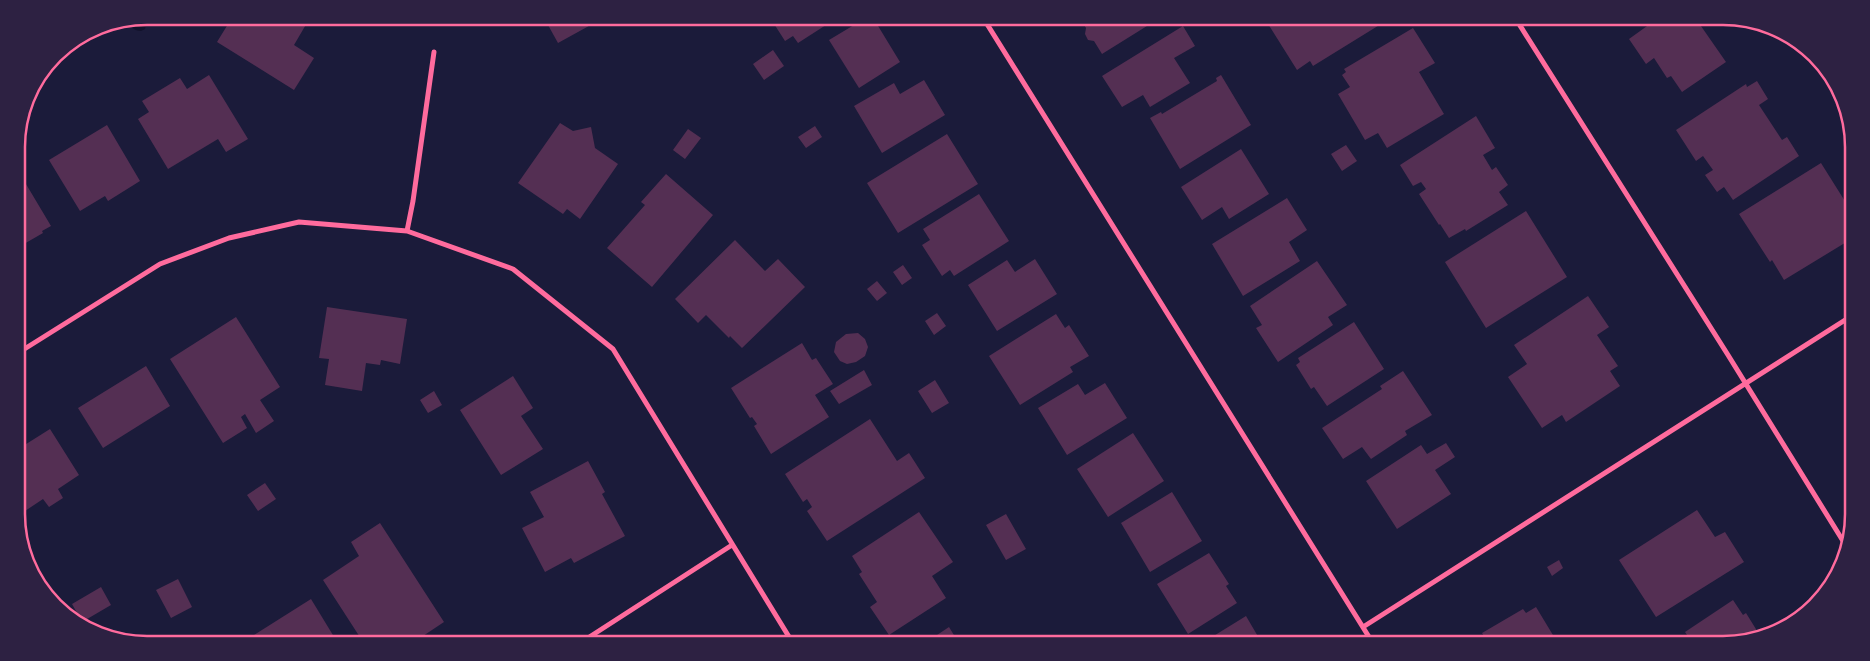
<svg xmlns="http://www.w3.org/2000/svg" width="1870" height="661" font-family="'Roboto Condensed',sans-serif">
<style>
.water{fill:#12122b}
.building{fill:#542f53}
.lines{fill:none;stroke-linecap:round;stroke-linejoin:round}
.minor{stroke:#ff6b9d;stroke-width:5}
.rim{fill:none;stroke:#ff6b9d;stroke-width:2.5}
</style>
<rect width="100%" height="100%" fill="#1b1b3a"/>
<!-- water -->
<path class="water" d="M 148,16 L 145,29 L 141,31 C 134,31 130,27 129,20 Z"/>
<!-- building -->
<path class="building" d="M 233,16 L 311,16 L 294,45 L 314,58 L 294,90 L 217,42 Z
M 543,16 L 607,16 L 558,43 Z
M 769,16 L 840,16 L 798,43 L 793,36 L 785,41 Z
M 869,16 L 872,16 L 900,62 L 859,88 L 829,40 Z
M 1079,16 L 1152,16 L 1155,21 L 1102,54 L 1094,41 L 1088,40 L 1085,34 L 1086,28 Z
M 1263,16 L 1394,16 L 1313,66 L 1310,61 L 1297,70 Z
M 1661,16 L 1694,16 L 1726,62 L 1682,92 L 1671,76 L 1667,78 L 1654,58 L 1646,64 L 1629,39 Z
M 1183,26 L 1195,46 L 1174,58 L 1190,83 L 1150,107 L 1143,95 L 1122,107 L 1102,76 Z
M 1413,28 L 1435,63 L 1419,72 L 1444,114 L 1387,148 L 1378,133 L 1365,140 L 1338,94 L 1350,87 L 1342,75 L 1346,72 L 1344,69 Z
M 773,50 L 784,66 L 764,80 L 753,64 Z
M 209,75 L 248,139 L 226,152 L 218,139 L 168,169 L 138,119 L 149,112 L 142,101 L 180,78 L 187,89 Z
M 1221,75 L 1251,125 L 1180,169 L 1150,118 L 1161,112 L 1162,114 L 1217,81 L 1216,78 Z
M 924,80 L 945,115 L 882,153 L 854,106 L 894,83 L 900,94 Z
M 1757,81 L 1768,99 L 1759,105 L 1782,140 L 1787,137 L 1799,156 L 1733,200 L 1724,187 L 1717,192 L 1705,175 L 1713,170 L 1703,156 L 1696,161 L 1676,130 L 1746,84 L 1747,87 Z
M 1476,116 L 1495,148 L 1483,155 L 1492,170 L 1496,167 L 1508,185 L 1499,192 L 1508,205 L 1466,231 L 1465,229 L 1449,238 L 1440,224 L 1439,225 L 1419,194 L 1426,189 L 1421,182 L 1413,186 L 1400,165 Z
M 560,123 L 573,131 L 591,127 L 595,148 L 618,164 L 580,219 L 567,209 L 563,214 L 518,183 Z
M 107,125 L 140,181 L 108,201 L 105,196 L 80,211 L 49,160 Z
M 815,126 L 822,137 L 806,148 L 798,137 Z
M 688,129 L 701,138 L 685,159 L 673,150 Z
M 947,134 L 978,184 L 898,233 L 867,183 Z
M 1346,145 L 1357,161 L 1342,171 L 1331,154 Z
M 1241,149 L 1269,194 L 1229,219 L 1222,207 L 1202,220 L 1181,187 Z
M 1821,163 L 1853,214 L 1853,238 L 1784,280 L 1772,260 L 1770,262 L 1739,214 Z
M 666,174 L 713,215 L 652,287 L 607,248 L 645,205 L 641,202 Z
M 23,179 L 51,226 L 42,231 L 43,233 L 17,248 L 17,183 Z
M 979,194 L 1009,241 L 954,276 L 950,270 L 942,276 L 922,245 L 930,240 L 923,229 Z
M 1287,198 L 1307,230 L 1289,242 L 1300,261 L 1243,296 L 1212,244 Z
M 1526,211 L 1567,277 L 1486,328 L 1445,262 Z
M 735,240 L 765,271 L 778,259 L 805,287 L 742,348 L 730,336 L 729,338 L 706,315 L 698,323 L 675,299 Z
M 1035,259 L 1057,294 L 997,331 L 968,285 L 1007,260 L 1015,272 Z
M 1317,261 L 1347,305 L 1328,317 L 1333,325 L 1278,362 L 1256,328 L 1262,325 L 1250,306 Z
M 903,265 L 912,278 L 902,285 L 893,272 Z
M 877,281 L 887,293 L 877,301 L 867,289 Z
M 1588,296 L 1609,327 L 1597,335 L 1618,366 L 1610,371 L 1620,386 L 1566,422 L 1562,415 L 1542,428 L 1508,377 L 1527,364 L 1514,345 Z
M 327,307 L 407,319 L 400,364 L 381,360 L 380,365 L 366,363 L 362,391 L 325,385 L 329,359 L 319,358 Z
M 937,313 L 946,326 L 934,335 L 925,321 Z
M 1056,314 L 1065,328 L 1069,325 L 1089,356 L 1070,367 L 1073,372 L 1020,405 L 989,356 Z
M 236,317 L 280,387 L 260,400 L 274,421 L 256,433 L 245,414 L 241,417 L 247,428 L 223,443 L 170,359 Z
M 1354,322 L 1384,369 L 1327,406 L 1314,387 L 1311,389 L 1296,365 L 1300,362 L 1298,358 Z
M 858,333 L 865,339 L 868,347 L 865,356 L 856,362 L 847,364 L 840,361 L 834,352 L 836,342 L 846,334 Z
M 802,343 L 812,360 L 816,358 L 833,384 L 815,395 L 829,417 L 771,454 L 754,426 L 757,424 L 752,417 L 750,418 L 731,388 Z
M 146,366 L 170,406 L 103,448 L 78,408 Z
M 864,370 L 872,385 L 839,404 L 830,391 Z
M 1403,371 L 1432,415 L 1405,431 L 1407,435 L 1371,459 L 1362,447 L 1343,459 L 1322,428 L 1382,389 L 1380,386 Z
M 513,376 L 533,408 L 521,416 L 543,449 L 501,475 L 460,410 Z
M 935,380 L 949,403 L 932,413 L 918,391 Z
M 1105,383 L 1127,418 L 1067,455 L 1038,408 L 1078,384 L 1085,395 Z
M 434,391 L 442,405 L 428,413 L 420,400 Z
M 870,419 L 897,461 L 909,453 L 925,478 L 827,541 L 807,511 L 812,507 L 807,499 L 803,502 L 785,474 Z
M 50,429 L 79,475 L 58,489 L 63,498 L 49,507 L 43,499 L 19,515 L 18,454 L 25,449 L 23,446 Z
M 1133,433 L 1164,481 L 1108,517 L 1077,469 Z
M 1446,443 L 1455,457 L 1435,470 L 1451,494 L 1397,529 L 1366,481 L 1421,445 L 1427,454 Z
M 588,461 L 605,492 L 602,494 L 625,536 L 574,563 L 571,558 L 545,572 L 522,528 L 544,517 L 530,492 Z
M 265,483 L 276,499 L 258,511 L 247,495 Z
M 1172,492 L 1202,541 L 1150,572 L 1121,523 Z
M 1697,510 L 1715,537 L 1725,532 L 1744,562 L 1656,617 L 1619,560 Z
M 919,512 L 953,562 L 932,576 L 946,598 L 889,635 L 870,607 L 877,602 L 859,574 L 862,572 L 852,556 Z
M 1006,514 L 1026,549 L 1006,560 L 986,525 Z
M 380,523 L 444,622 L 414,642 L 410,636 L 402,641 L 405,645 L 365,645 L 323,580 L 359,556 L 351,542 Z
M 1209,553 L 1229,584 L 1226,586 L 1237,603 L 1188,634 L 1157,584 Z
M 1559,560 L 1563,568 L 1552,576 L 1547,567 Z
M 178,579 L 192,607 L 171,618 L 156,590 Z
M 101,587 L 111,605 L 82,622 L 72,604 Z
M 311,599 L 339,645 L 238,645 Z
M 1733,600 L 1743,615 L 1746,613 L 1759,634 L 1731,644 L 1693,644 L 1685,632 Z
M 1536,607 L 1559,645 L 1489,645 L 1482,633 L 1523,609 L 1526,613 Z
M 1246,616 L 1263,645 L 1199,645 Z
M 949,627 L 960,645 L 922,645 Z"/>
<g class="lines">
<!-- minor -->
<path class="minor" d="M 982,16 L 1374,645
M 1514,16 L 1728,355 L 1848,549
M 407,231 L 413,201 L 434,52
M 18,353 L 160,264 L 229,238 L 299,222 L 407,231 L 513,269 L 613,349 L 794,645
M 1363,627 L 1853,315
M 577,645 L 732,545"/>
</g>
<!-- crop -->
<path d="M0 0H1870V661H0ZM147 25H1723A122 122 0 0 1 1845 147V514A122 122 0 0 1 1723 636H147A122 122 0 0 1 25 514V147A122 122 0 0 1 147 25Z" fill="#2d2142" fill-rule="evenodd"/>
<path class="rim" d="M147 25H1723A122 122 0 0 1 1845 147V514A122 122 0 0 1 1723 636H147A122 122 0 0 1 25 514V147A122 122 0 0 1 147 25Z"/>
</svg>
